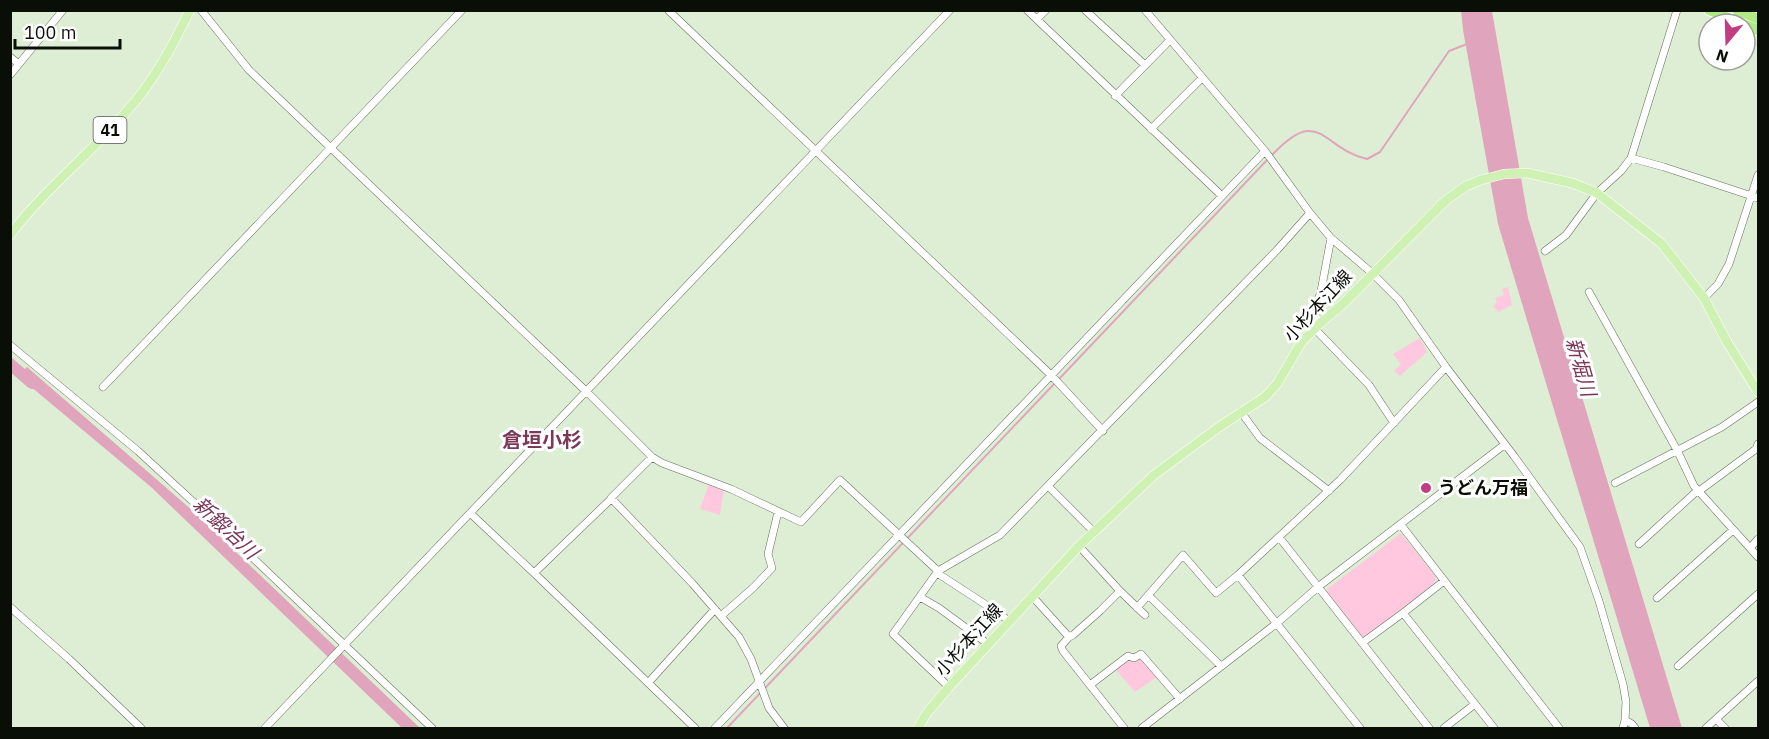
<svg xmlns="http://www.w3.org/2000/svg" width="1769" height="739" font-family="'IBM Plex Sans','Noto Sans JP',sans-serif">
<style>
.green{fill:#ffc8de}
.water{fill:#e0a5bd}
.lines{fill:none;stroke-linecap:round;stroke-linejoin:round}
.stream{stroke:#e0a5bd;stroke-width:2}
.river{stroke:#e0a5bd;stroke-width:12}
.minor-casing{stroke:#64715a;stroke-width:8}
.major-casing{stroke:#fff;stroke-width:10}
.highway-casing{stroke:#fff;stroke-width:12}
.minor{stroke:#fff;stroke-width:7}
.major{stroke:#cff2b4;stroke-width:9}
.highway{stroke:#afea82;stroke-width:10}
.poi-dot{fill:#c13c80;stroke:#fff;stroke-width:2}
.labels{text-anchor:middle;stroke-width:6;stroke-linejoin:round;paint-order:stroke}
.shield{fill:#fff;stroke:#535651;stroke-width:1.5}
.shield-label{font-size:16px;font-weight:bold;fill:#090e06}
.street-label{font-size:18px;fill:#090e06;stroke:#fff}
.poi-label{font-size:18px;font-weight:bold;fill:#090e06;stroke:#fff;text-anchor:start}
.water-label{font-size:20px;font-style:italic;fill:#7b3456;stroke:#fff}
.neighbourhood-label{font-size:20px;font-weight:bold;fill:#7b3857;stroke:#fff}
</style>
<rect width="100%" height="100%" fill="#deeed4"/>
<!-- green -->
<path class="green" d="M 1508,287 L 1512,305 L 1498,312 L 1493,306 L 1497,302 L 1495,298 L 1504,295 L 1502,289 Z
M 1420,338 L 1427,352 L 1400,376 L 1394,371 L 1401,364 L 1393,354 Z
M 709,484 L 724,489 L 720,515 L 700,509 Z
M 1401,533 L 1436,577 L 1434,585 L 1366,636 L 1361,637 L 1327,592 L 1327,589 Z
M 1140,657 L 1157,677 L 1135,692 L 1116,670 L 1128,658 L 1133,662 Z"/>
<!-- water -->
<path class="water" d="M 1461,11 L 1492,11 L 1528,218 L 1682,728 L 1650,728 L 1498,224 L 1463,30 Z
M 27,367 L 193,511 L 420,728 L 402,728 L 151,487 L 18,376 Z"/>
<g class="lines">
<!-- stream -->
<path class="stream" d="M 1272,155 C 1320,104 1321,148 1367,159 L 1380,152 L 1449,51 L 1467,44
M 1059,379 L 1268,159
M 727,728 L 1055,383"/>
<!-- river -->
<path class="river" d="M 10,364 L 32,383"/>
<defs>
<path id="minor" d="M 201,10 L 249,70 L 590,395 L 652,457 L 662,463 L 731,489 L 801,522 L 840,480 L 938,571
M 668,10 L 1051,375 L 1103,431
M 1027,10 L 1222,196
M 1085,10 L 1145,65
M 1145,10 L 1265,151 L 1310,213 L 1331,238 L 1372,273 L 1399,300 L 1446,367 L 1514,456 L 1580,547 L 1599,601 L 1623,684 L 1626,702 L 1625,720 L 1623,728
M 1037,19 L 1046,10
M 10,57 L 19,64
M 10,75 L 63,10
M 1115,96 L 1170,40
M 1151,129 L 1202,78
M 1631,158 L 1664,167 L 1758,198
M 1545,251 L 1566,235 L 1597,193 L 1621,171 L 1631,158 L 1677,10
M 1589,292 L 1677,450 L 1694,486 L 1758,557
M 1704,298 L 1718,284 L 1729,264 L 1758,175
M 1318,325 L 1315,310 L 1321,291 L 1331,238
M 1315,329 L 1369,385 L 1394,423
M 10,345 L 138,451 L 214,521 L 432,728
M 103,387 L 462,10
M 1241,412 L 1260,438 L 1329,491
M 652,457 L 611,498 L 692,583 L 739,637 L 751,659 L 769,708 L 784,728
M 1615,483 L 1722,427 L 1758,402
M 1048,486 L 1094,532
M 1699,491 L 1756,449 L 1758,444
M 470,513 L 534,573 L 611,499
M 1401,525 L 1559,728
M 1279,537 L 1429,728
M 1639,544 L 1698,490
M 1750,548 L 1758,539
M 534,573 L 695,728
M 937,573 L 997,612 L 1009,621
M 1120,591 L 1145,615
M 1148,595 L 1221,666
M 1032,596 L 1069,637 L 1061,646 L 1063,651 L 1124,728
M 920,597 L 939,608 L 988,644
M 1657,598 L 1733,530
M 10,607 L 69,659 L 141,728
M 1137,608 L 1183,555 L 1216,593 L 1238,575
M 1403,613 L 1494,728
M 721,616 L 754,587 L 772,568 L 768,554 L 778,512
M 1069,637 L 1073,635 L 1100,611 L 1120,591 L 1079,546
M 1362,643 L 1403,613 L 1444,581
M 1678,666 L 1758,594
M 648,683 L 715,609
M 1090,685 L 1128,656 L 1134,658 L 1141,654 L 1180,699
M 949,687 L 893,634 L 938,571 L 1000,535 L 1277,250 L 1310,213
M 1716,719 L 1725,728
M 1625,720 L 1632,724 L 1635,728
M 265,728 L 950,10
M 715,728 L 1265,151
M 1142,728 L 1277,623 L 1318,587 L 1504,445
M 1360,728 L 1238,575 L 1340,480 L 1446,367
M 1444,728 L 1475,704
M 1706,728 L 1758,681"/>
<path id="major" d="M 10,235 C 44,190 90,154 127,111 C 154,81 172,47 190,10
M 918,728 L 927,713 L 949,687 L 1079,546 L 1154,475 L 1219,427 L 1265,397 L 1277,384 L 1301,343 L 1318,325 L 1344,303 L 1445,201 L 1466,186 L 1481,180 L 1504,174 L 1527,173 L 1572,183 L 1597,193 L 1662,244 L 1704,298 L 1727,342 L 1758,392"/>
<path id="highway" d="M 1709,10 L 1743,24
M 1737,10 L 1758,19
M 1745,25 L 1758,30"/>
</defs>
<!-- minor casing -->
<use href="#minor" class="minor-casing"/>
<!-- major casing -->
<use href="#major" class="major-casing"/>
<!-- highway casing -->
<use href="#highway" class="highway-casing"/>
<!-- minor -->
<use href="#minor" class="minor"/>
<!-- major -->
<use href="#major" class="major"/>
<!-- highway -->
<use href="#highway" class="highway"/>
</g>
<!-- markers -->
<circle class="poi-dot" cx="1426" cy="488" r="6"/>
<g class="labels">
<!-- shield labels -->
<rect class="shield" x="93.5" y="117" width="33" height="26" rx="4.5"/>
<g class="shield-label">
<text x="110" y="136">41</text>
</g>
<!-- street labels -->
<g class="street-label">
<text transform="translate(1318 306) rotate(-47)" y="6">小杉本江線</text>
<text transform="translate(969 640) rotate(-48)" y="6">小杉本江線</text>
</g>
<!-- poi labels -->
<g class="poi-label">
<text x="1438" y="494">うどん万福</text>
</g>
<!-- water labels -->
<g class="water-label">
<text transform="translate(1581 367) rotate(74)" y="7">新堀川</text>
<text transform="translate(226 528) rotate(43)" y="7">新鍛冶川</text>
</g>
<!-- neighbourhood labels -->
<g class="neighbourhood-label">
<text x="542" y="447">倉垣小杉</text>
</g>
</g>
<!-- border -->
<rect width="1769" height="739" fill="none" stroke="#090e06" stroke-width="24"/>
<!-- north arrow -->
<g transform="translate(1727 42) rotate(199)"><circle r="28" fill="#ffffff" stroke="#9d9f9b" stroke-width="1.5"/>
<path d="M0-4.5L10 22L0 15L-10 22Z" fill="#c13c80"/>
<text y="-9" font-size="16" font-weight="bold" text-anchor="middle" fill="#090e06">N</text>
</g>
<!-- scale -->
<path d="M15 39v9h105v-9" fill="none" stroke="#090e06" stroke-width="3"/>
<text x="24" y="39" font-size="18" fill="#090e06" stroke="#ffffff" stroke-width="4.5" paint-order="stroke">100 m</text>
</svg>
